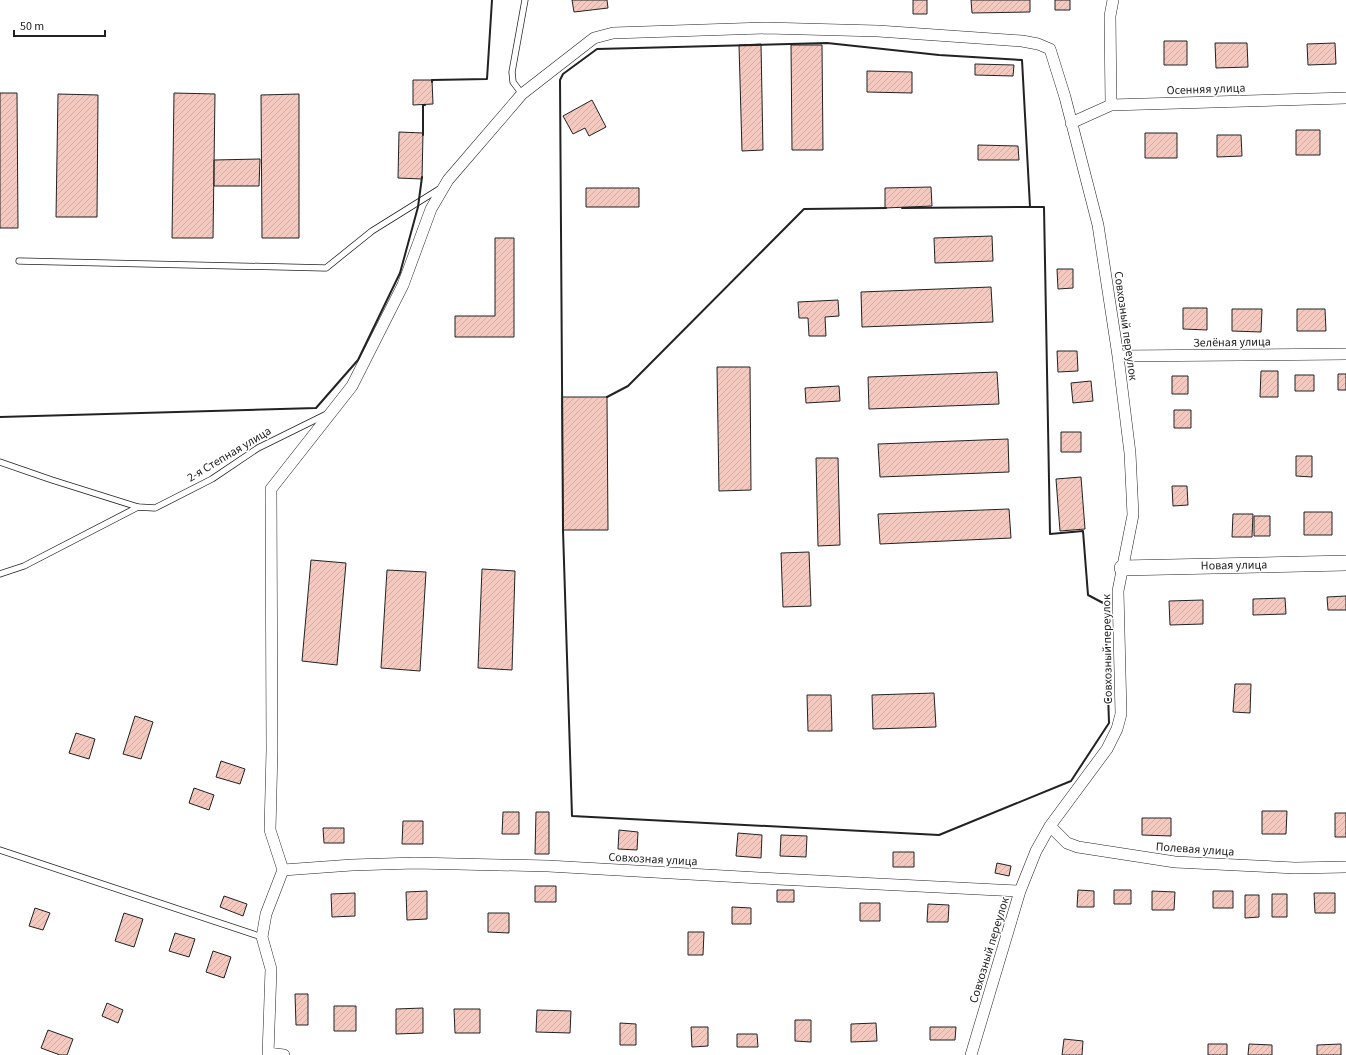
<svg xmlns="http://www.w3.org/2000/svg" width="1346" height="1055" font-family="'Source Sans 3',sans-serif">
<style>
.building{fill:url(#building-hatch);stroke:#222}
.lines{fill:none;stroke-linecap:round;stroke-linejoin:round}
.lane-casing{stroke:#222;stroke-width:7}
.street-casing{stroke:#222;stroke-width:12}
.secondary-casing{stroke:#222;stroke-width:16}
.lane{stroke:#fff;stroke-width:5.5}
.street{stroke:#fff;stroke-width:11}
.secondary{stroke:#fff;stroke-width:15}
.wall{stroke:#222;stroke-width:2}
.labels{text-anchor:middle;stroke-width:3;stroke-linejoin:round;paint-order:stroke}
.street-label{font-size:12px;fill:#222;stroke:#fff}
</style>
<defs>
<pattern id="building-hatch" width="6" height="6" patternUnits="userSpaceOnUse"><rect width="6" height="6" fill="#f3c9c0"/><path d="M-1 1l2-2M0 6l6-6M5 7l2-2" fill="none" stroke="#d0aca5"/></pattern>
</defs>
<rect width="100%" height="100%" fill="#fff"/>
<!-- building -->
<path class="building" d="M 572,0 L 607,0 L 608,8 L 574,12 Z
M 913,0 L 927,0 L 927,14 L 913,14 Z
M 971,0 L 1030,0 L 1030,12 L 972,13 Z
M 1055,0 L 1070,0 L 1070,10 L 1055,10 Z
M 1164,41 L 1187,41 L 1187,65 L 1164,65 Z
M 1215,43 L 1247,43 L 1248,67 L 1216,68 Z
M 1335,43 L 1336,64 L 1308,65 L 1307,44 Z
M 761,44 L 763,150 L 742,151 L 739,45 Z
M 791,45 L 822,45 L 823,150 L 792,150 Z
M 975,64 L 1014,65 L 1013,76 L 975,75 Z
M 867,71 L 912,72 L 912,93 L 867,92 Z
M 413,80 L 432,80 L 433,104 L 413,105 Z
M 0,93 L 17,93 L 18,228 L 0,228 Z
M 174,93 L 215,94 L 213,238 L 172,238 Z
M 58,94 L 98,95 L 97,217 L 56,217 Z
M 299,94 L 299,238 L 262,238 L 261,95 Z
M 592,100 L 606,127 L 589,136 L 585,128 L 573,134 L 563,116 Z
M 1296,130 L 1320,130 L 1320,155 L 1296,155 Z
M 399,132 L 423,133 L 422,179 L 398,178 Z
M 1145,133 L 1177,133 L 1177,158 L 1145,158 Z
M 1217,135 L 1241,135 L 1242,156 L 1217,157 Z
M 978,145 L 1018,146 L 1019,160 L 978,160 Z
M 260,159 L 259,186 L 214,186 L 214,160 Z
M 931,187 L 932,206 L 885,208 L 885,188 Z
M 586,188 L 639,188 L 639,207 L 586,207 Z
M 992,236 L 993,261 L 935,263 L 934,238 Z
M 495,238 L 514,238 L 514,337 L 455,337 L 455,316 L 495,316 Z
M 1057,269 L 1073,269 L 1073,288 L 1058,289 Z
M 991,287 L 993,322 L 862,327 L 861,292 Z
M 838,300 L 839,316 L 825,317 L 826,336 L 809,336 L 808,318 L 799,318 L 798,302 Z
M 1183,308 L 1207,308 L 1207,330 L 1183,329 Z
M 1232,309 L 1262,309 L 1261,332 L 1232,331 Z
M 1297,309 L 1325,309 L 1326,331 L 1297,331 Z
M 1057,351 L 1077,351 L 1078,371 L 1058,372 Z
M 717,367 L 750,367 L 751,490 L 719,491 Z
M 1261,371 L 1278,371 L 1278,397 L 1260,397 Z
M 997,372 L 999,404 L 869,409 L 868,377 Z
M 1338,374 L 1346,374 L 1346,390 L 1338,390 Z
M 1295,375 L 1314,375 L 1314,391 L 1295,391 Z
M 1172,376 L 1188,376 L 1188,394 L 1172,394 Z
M 1091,381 L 1093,401 L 1073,403 L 1071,383 Z
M 839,386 L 840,401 L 806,403 L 805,388 Z
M 562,397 L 607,397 L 608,530 L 563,530 Z
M 1174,410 L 1191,410 L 1191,428 L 1174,428 Z
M 1061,432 L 1081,432 L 1081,452 L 1061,452 Z
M 1008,439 L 1009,472 L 880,477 L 878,444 Z
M 1296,456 L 1312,456 L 1312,477 L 1296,476 Z
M 816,458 L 838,458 L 840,545 L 818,546 Z
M 1081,477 L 1085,529 L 1060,531 L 1056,479 Z
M 1172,486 L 1187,486 L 1188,505 L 1173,506 Z
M 1009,509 L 1011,538 L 880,544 L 878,514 Z
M 1304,512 L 1332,512 L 1332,535 L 1304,535 Z
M 1233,514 L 1253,514 L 1252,537 L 1232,537 Z
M 1254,516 L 1270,516 L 1270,536 L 1254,536 Z
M 809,552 L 811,606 L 783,607 L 781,553 Z
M 311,560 L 346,563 L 337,665 L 302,661 Z
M 482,569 L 515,571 L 512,670 L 478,668 Z
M 387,570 L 426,572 L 420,671 L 381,668 Z
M 1346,596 L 1346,610 L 1328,610 L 1327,597 Z
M 1285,598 L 1286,614 L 1253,615 L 1253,599 Z
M 1203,600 L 1203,624 L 1170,625 L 1169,601 Z
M 1235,684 L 1251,684 L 1250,713 L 1233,712 Z
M 934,693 L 936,727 L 873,729 L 872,695 Z
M 807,695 L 831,695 L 832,731 L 808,731 Z
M 135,716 L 153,722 L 141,759 L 123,754 Z
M 76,733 L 95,739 L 89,759 L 69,753 Z
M 221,761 L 245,769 L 240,784 L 216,777 Z
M 194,788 L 214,795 L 209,810 L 189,803 Z
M 1262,811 L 1287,811 L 1286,834 L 1262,834 Z
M 503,812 L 519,812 L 519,834 L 502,834 Z
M 536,812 L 549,812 L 549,854 L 535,854 Z
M 1335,813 L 1346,813 L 1346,837 L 1335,837 Z
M 1142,818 L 1171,818 L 1171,836 L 1142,835 Z
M 403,821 L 423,821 L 423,844 L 402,844 Z
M 323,828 L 344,828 L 344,843 L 324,843 Z
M 619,830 L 638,832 L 637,850 L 618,849 Z
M 738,833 L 762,835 L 761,858 L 736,856 Z
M 781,835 L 807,836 L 806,857 L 780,856 Z
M 893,852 L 914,852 L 914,867 L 893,867 Z
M 997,863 L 1011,866 L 1009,876 L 995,873 Z
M 535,886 L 556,886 L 556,902 L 535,902 Z
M 777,890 L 794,890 L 794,902 L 777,902 Z
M 1078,890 L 1094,891 L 1094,907 L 1077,907 Z
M 1114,890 L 1131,890 L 1131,904 L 1114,904 Z
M 427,891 L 427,919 L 407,920 L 406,892 Z
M 1152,891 L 1175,892 L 1174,910 L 1152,910 Z
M 1213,891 L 1233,891 L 1233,908 L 1213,908 Z
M 355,893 L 355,916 L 332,917 L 331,894 Z
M 1314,893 L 1335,893 L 1335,913 L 1315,913 Z
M 1272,894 L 1287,894 L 1287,917 L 1272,917 Z
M 1245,895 L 1259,895 L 1259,917 L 1245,918 Z
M 224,896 L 247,904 L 243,916 L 220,907 Z
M 860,903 L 880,903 L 880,921 L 860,921 Z
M 928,904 L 949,905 L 948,922 L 927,922 Z
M 732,907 L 751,908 L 751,924 L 732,924 Z
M 35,908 L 50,913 L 43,930 L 29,926 Z
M 124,913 L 143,919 L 134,947 L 115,941 Z
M 488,913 L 509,913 L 509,933 L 488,932 Z
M 688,932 L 704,932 L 703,955 L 688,955 Z
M 175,933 L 195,939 L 189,957 L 169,951 Z
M 213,951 L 231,957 L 224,978 L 206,972 Z
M 295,994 L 308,994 L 308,1025 L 296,1025 Z
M 107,1003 L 123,1010 L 118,1023 L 102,1016 Z
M 334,1006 L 356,1006 L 356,1031 L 334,1031 Z
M 423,1008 L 423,1033 L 396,1034 L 396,1009 Z
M 454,1009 L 480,1009 L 480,1033 L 455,1033 Z
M 537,1010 L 571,1011 L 570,1033 L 536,1032 Z
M 795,1020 L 811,1020 L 811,1042 L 795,1041 Z
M 620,1023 L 636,1024 L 636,1045 L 620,1045 Z
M 876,1023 L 877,1041 L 851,1042 L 851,1024 Z
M 691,1027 L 708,1027 L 708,1046 L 692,1047 Z
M 930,1027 L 956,1027 L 955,1040 L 930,1040 Z
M 48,1030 L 73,1039 L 67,1055 L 60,1055 L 41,1048 Z
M 737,1034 L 757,1034 L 758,1047 L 737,1047 Z
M 1064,1039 L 1083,1041 L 1082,1055 L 1062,1055 Z
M 1208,1044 L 1227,1044 L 1227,1055 L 1208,1055 Z
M 1249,1044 L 1272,1045 L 1272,1055 L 1248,1055 Z
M 1341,1044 L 1341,1055 L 1317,1055 L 1317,1045 Z"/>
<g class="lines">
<defs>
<path id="lane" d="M 522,94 L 513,82 L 512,72 L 525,0
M 19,261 L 326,268 L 372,231 L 441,188
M 0,462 L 52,480 L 138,507 L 155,508 L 212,479 L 258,448 L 327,414
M 0,574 L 24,566 L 138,507
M 0,850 L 262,937"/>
<path id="street" d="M 1111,105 L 1110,16 L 1113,0
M 1071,123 L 1111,105 L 1346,98
M 1118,356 L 1346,354
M 1050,826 L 1067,843 L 1078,847 L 1175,862 L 1295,868 L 1346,867
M 283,870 L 352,865 L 415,863 L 548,866 L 778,879 L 1020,891
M 268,1053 L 284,1055
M 268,1055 L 271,969 L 262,937 L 266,914 L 283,870 L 270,830 L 272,750 L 271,489 L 352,386 L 403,285 L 431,209 L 448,180 L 522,94 L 594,38 L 613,33 L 766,28 L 878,31 L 1022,41 L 1038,44 L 1050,49 L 1065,97 L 1098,225 L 1118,356 L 1130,453 L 1133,515 L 1118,591 L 1121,714 L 1117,729 L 1107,749 L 1050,826 L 1036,851 L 1020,891 L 971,1055"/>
<path id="secondary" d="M 1122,568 L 1346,563"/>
</defs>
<!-- lane casing -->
<use href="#lane" class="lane-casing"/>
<!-- street casing -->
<use href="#street" class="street-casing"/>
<!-- secondary casing -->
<use href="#secondary" class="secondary-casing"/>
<!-- lane -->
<use href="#lane" class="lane"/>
<!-- street -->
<use href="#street" class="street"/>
<!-- secondary -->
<use href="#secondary" class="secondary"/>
<!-- wall -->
<path class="wall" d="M 827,43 L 939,55 L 1022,60 L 1030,207 L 1044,207 L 1050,534 L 1083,531 L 1088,595 L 1105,604 L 1109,723 L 1071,781 L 939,835 L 572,816 L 563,530 L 560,80 L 563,74 L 597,49 Z
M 432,82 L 432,80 L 487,79 L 492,0
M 423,135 L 423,105 L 425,105
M 902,208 L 1030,207
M 607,397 L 628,386 L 804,209 L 886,208
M 0,417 L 316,408 L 358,360 L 400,273 L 418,207 L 422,177"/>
</g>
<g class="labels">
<!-- street labels -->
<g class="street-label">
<text transform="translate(1206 89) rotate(-2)" y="4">Осенняя улица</text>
<text transform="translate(1126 326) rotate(82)" y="4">Совхозный переулок</text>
<text transform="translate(1232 342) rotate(-1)" y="4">Зелёная улица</text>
<text transform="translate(229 454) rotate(-31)" y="4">2-я Степная улица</text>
<text transform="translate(1234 565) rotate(-1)" y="4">Новая улица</text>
<text transform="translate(1107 649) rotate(-91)" y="4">Совхозный переулок</text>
<text transform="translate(1195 849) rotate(4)" y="4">Полевая улица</text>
<text transform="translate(653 859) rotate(3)" y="4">Совхозная улица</text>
<text transform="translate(989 950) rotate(-73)" y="4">Совхозный переулок</text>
</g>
</g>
<!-- scale -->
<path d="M14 30v6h91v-6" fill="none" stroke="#222222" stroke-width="2"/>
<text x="20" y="30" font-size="12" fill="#222222" stroke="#ffffff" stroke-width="3" paint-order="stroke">50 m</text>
</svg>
